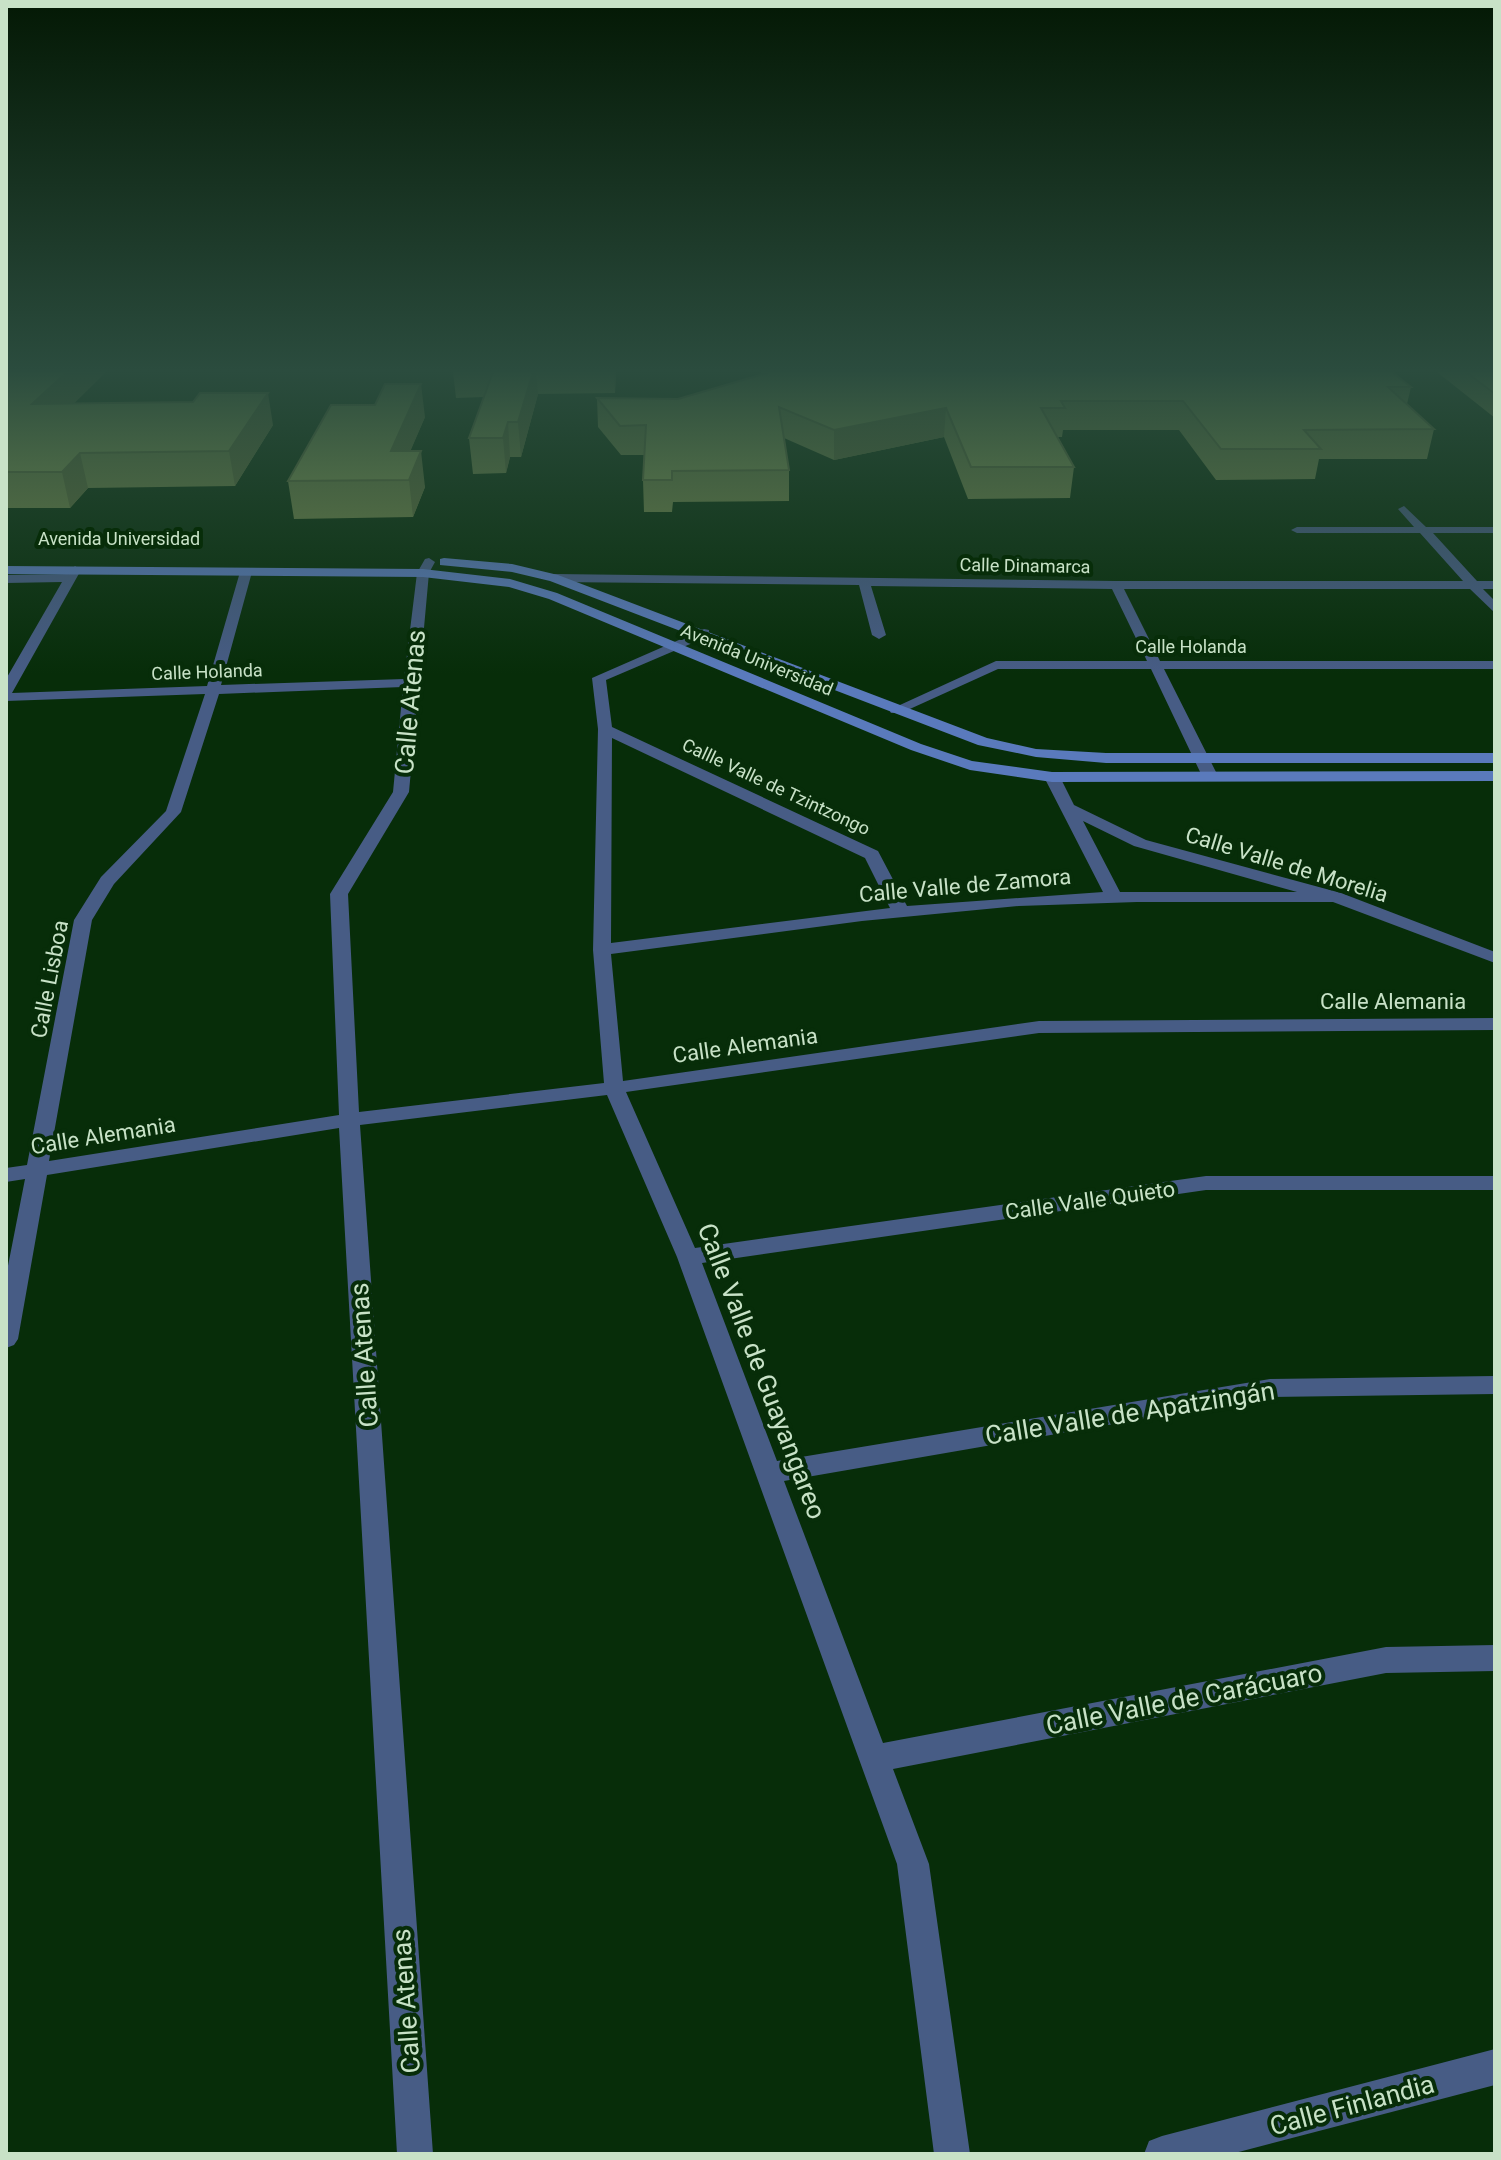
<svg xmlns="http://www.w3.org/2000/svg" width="1501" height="2160" font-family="Roboto,sans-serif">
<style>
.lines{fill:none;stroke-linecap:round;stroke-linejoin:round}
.street{fill:#475c85;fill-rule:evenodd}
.secondary{fill:#5a7abc;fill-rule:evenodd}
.wall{fill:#728649}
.shaded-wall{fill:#5d6d3c}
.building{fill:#859c55;stroke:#5d6d3c;stroke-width:2}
.labels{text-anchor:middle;stroke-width:8;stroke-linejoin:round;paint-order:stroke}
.far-street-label{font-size:18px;fill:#c8e2c7;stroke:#072d09}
.street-label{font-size:22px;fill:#c8e2c7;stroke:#072d09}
.near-street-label{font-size:26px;fill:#c8e2c7;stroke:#072d09}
</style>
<rect width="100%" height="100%" fill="#072d09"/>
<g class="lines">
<!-- street -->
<path class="street" d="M 1404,506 L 1426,527 L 1495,527 L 1495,533 L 1433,533 L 1477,581 L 1495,581 L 1495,589 L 1483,589 L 1495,601 L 1495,613 L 1470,589 L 1124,589 L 1160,661 L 1495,661 L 1495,669 L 1164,669 L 1218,776 L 1210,781 L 1202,776 L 1151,669 L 998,669 L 901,713 L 891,713 L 889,710 L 996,661 L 1147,661 L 1112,589 L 871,586 L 886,635 L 879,639 L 872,635 L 859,585 L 554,582 L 548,578 L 554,574 L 1116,581 L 1463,581 L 1420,533 L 1297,533 L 1291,530 L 1297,527 L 1414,527 L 1398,509 Z
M 429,558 L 435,562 L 429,573 L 409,792 L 348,894 L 359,1112 L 604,1083 L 593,950 L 598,729 L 592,678 L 704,629 L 709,630 L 709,636 L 606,680 L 612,727 L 878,851 L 907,906 L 1103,892 L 1044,777 L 1052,772 L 1060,777 L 1074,805 L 1146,840 L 1341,893 L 1495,952 L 1495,963 L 1333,902 L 1137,902 L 1019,906 L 862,921 L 611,954 L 623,1081 L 1039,1021 L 1495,1018 L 1495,1030 L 1039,1033 L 626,1092 L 695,1248 L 1206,1176 L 1495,1176 L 1495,1190 L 1206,1190 L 702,1263 L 777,1461 L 1270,1379 L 1495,1376 L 1495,1394 L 1270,1397 L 784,1481 L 883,1743 L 1386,1647 L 1495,1645 L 1495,1671 L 1386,1673 L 893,1769 L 929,1864 L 970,2154 L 934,2154 L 897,1864 L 677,1257 L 607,1095 L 360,1125 L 433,2154 L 397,2154 L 339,1128 L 47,1175 L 18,1339 L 14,1345 L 6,1348 L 6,1276 L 25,1179 L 6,1182 L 6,1168 L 27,1165 L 74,920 L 101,877 L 166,811 L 205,694 L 6,701 L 6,679 L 62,582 L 6,583 L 6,575 L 66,574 L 75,566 L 81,570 L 12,693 L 207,686 L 240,572 L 246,568 L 252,572 L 221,685 L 404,679 L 417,573 L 425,559 ZM 403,687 L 393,792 L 330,894 L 339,1115 L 49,1161 L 92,920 L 114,884 L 181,812 L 219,694 ZM 612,738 L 865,858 L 890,908 L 611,943 ZM 1083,821 L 1134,846 L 1297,892 L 1120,892 Z
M 1495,2049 L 1495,2085 L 1231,2154 L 1144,2154 L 1149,2141 L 1162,2136 Z"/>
<!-- secondary -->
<path class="secondary" d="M 444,558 L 512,564 L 558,575 L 987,738 L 1036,749 L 1106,753 L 1495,753 L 1495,763 L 1106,763 L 1036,757 L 978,745 L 550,581 L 512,572 L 440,565 L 440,559 Z
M 6,566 L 423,569 L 510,579 L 557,593 L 921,744 L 972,761 L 1052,772 L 1495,771 L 1495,781 L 1052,782 L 970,770 L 911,750 L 549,599 L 509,587 L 423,577 L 6,574 Z"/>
</g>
<!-- wall -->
<path class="wall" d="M 6,372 L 74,403 L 273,425 L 235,486 L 88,488 L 70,508 L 6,508 Z
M 453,372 L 616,372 L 615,393 L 538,394 L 521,457 L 510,457 L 506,473 L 473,474 L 469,438 L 484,397 L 456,398 Z
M 761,372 L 1392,372 L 1411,387 L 1407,404 L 1434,429 L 1427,459 L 1319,459 L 1315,479 L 1216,480 L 1179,430 L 1063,430 L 1062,437 L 1058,437 L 1074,467 L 1070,498 L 968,499 L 944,437 L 834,460 L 784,438 L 789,470 L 789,501 L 673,502 L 672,512 L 644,512 L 643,480 L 644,455 L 621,455 L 598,427 L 597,398 L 678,399 L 762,374 Z
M 1437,372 L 1495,372 L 1495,418 Z
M 425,417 L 410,451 L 425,487 L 413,517 L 294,519 L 288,481 Z"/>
<!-- shaded-wall -->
<path class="shaded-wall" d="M 67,372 L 106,372 L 40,437 L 32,404 Z
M 533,372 L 536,372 L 538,394 L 521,457 L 518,422 Z
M 614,372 L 616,372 L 615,393 Z
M 421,384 L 425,417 L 398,480 L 391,451 Z
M 268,393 L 273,425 L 235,486 L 229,451 Z
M 946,408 L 944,437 L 834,460 L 834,430 Z
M 508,422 L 510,457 L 506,473 L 503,438 Z
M 421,451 L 425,487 L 413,517 L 409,480 Z
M 80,453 L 88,488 L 70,508 L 62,472 Z"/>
<!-- building -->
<path class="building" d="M 6,372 L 67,372 L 32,404 L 193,402 L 200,393 L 268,393 L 229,451 L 80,453 L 62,472 L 6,472 Z
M 493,372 L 533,372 L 518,422 L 508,422 L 503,438 L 469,438 Z
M 766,372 L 1392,372 L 1411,387 L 1388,387 L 1434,429 L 1304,430 L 1321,449 L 1221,449 L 1183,401 L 1061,401 L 1065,408 L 1041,408 L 1074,467 L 971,467 L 946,408 L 834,430 L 779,407 L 789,470 L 672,471 L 672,480 L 643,480 L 646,425 L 620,426 L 597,398 L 678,399 L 767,373 Z
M 1466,372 L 1495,372 L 1495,394 Z
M 385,384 L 421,384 L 391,451 L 421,451 L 409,480 L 288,481 L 331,405 L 375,405 Z"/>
<!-- sky -->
<linearGradient id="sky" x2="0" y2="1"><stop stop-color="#041905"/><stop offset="0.55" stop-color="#2b4c3e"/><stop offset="1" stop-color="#2b4c3e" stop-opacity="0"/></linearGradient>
<rect width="1501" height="674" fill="url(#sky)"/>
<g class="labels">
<!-- far-street labels -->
<g class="far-street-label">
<text x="119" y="545">Avenida Universidad</text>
<text transform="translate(1025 566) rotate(1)" y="6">Calle Dinamarca</text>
<text x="1191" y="653">Calle Holanda</text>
<text transform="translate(757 660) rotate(22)" y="6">Avenida Universidad</text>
<text transform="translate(207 672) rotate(-2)" y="6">Calle Holanda</text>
<text transform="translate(776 787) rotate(25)" y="6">Callle Valle de Tzintzongo</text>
</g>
<!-- street labels -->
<g class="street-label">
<text transform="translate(1287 864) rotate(17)" y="8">Calle Valle de Morelia</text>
<text transform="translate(965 885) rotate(-5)" y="8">Calle Valle de Zamora</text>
<text transform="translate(49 979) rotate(-79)" y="8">Calle Lisboa</text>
<text x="1393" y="1009">Calle Alemania</text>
<text transform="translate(745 1045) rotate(-8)" y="8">Calle Alemania</text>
<text transform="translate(103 1135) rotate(-9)" y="8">Calle Alemania</text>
<text transform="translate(1090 1200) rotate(-8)" y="8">Calle Valle Quieto</text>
</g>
<!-- near-street labels -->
<g class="near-street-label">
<text transform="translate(410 702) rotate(-85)" y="9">Calle Atenas</text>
<text transform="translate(364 1355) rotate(-94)" y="9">Calle Atenas</text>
<text transform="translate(762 1371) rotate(69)" y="9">Calle Valle de Guayangareo</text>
<text transform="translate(1130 1413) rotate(-9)" y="9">Calle Valle de Apatzingán</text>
<text transform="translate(1184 1699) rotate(-11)" y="9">Calle Valle de Carácuaro</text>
<text transform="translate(406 2001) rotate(-94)" y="9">Calle Atenas</text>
<text transform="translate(1352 2105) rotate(-15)" y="9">Calle Finlandia</text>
</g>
</g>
<!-- border -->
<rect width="1501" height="2160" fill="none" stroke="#c8e2c7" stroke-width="16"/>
</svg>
